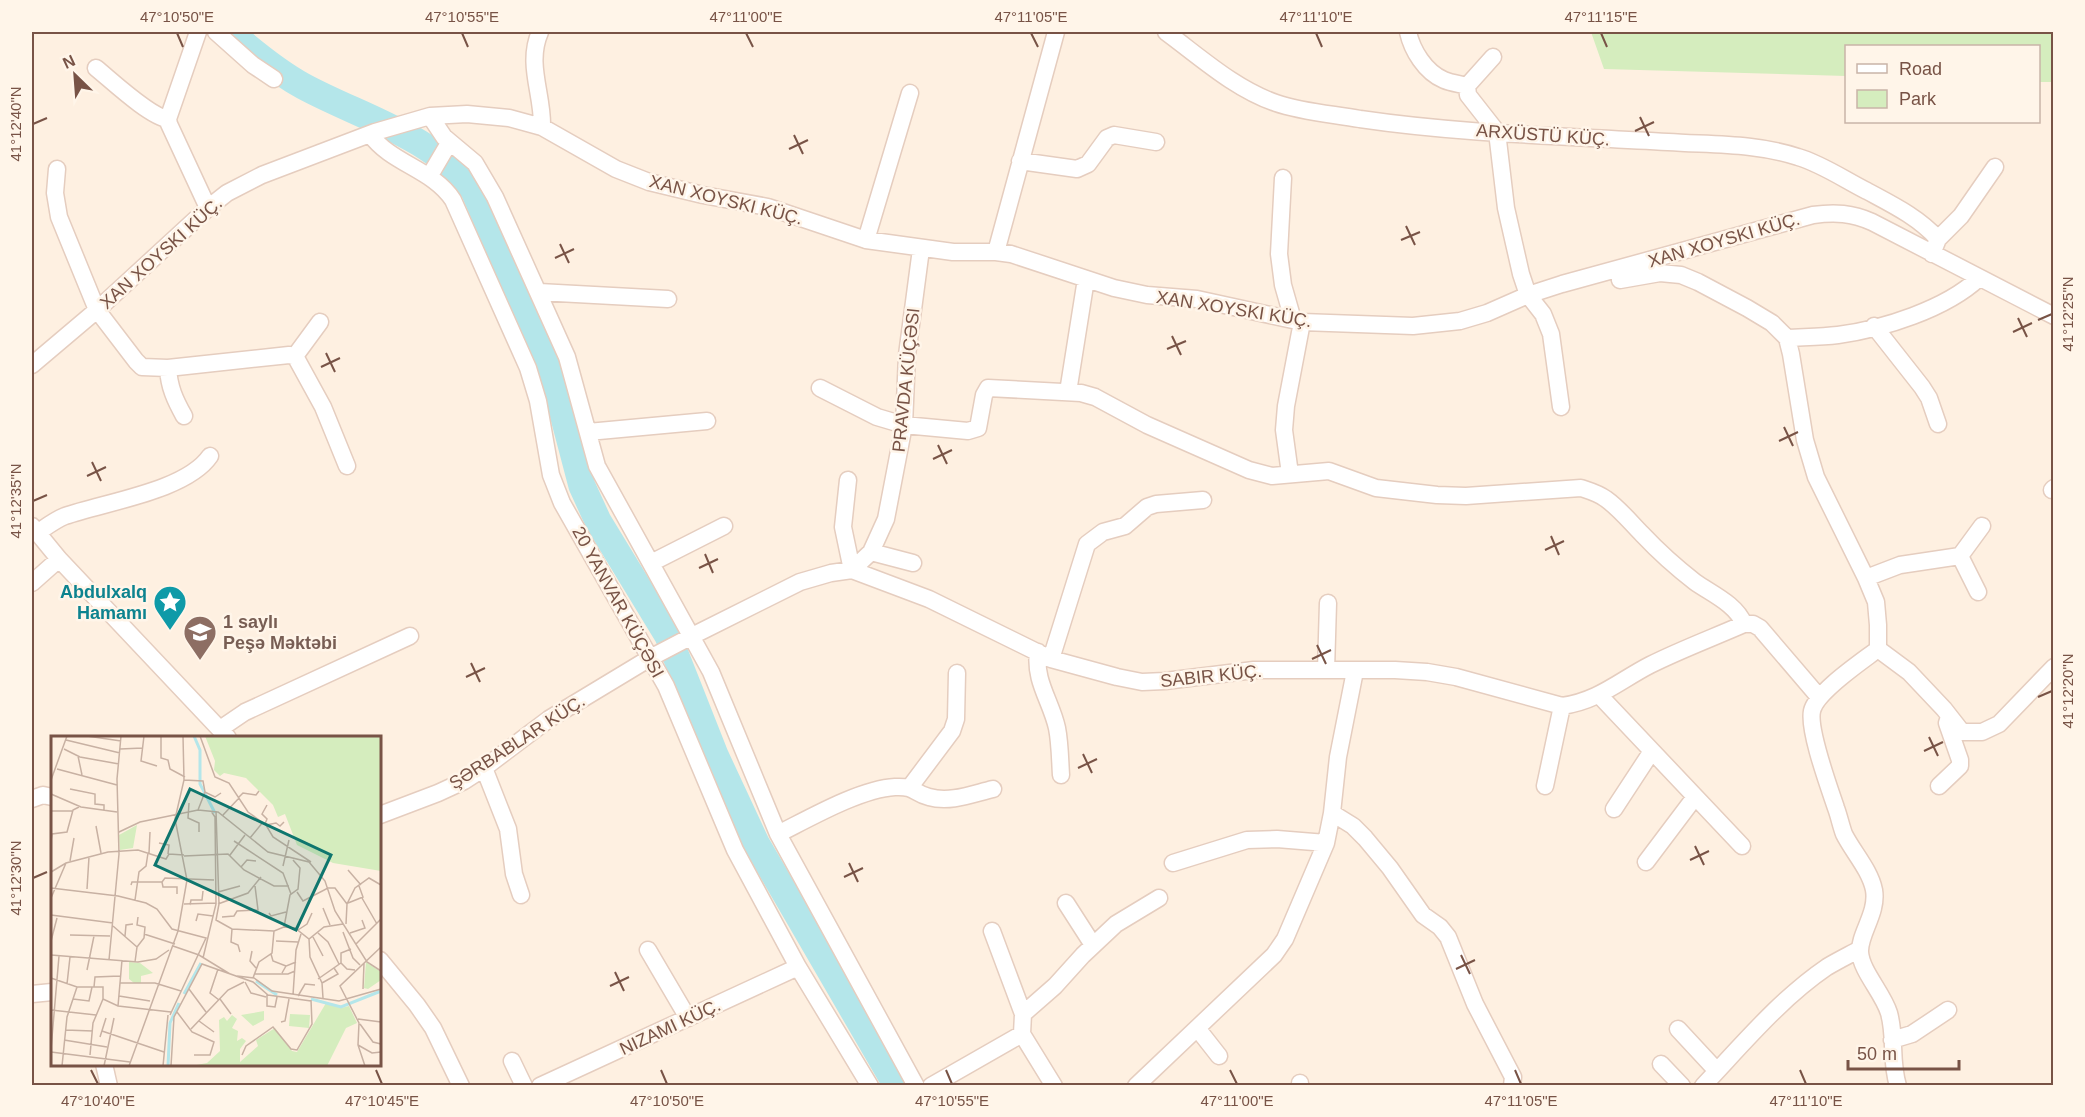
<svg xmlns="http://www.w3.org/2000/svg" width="2085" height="1117" font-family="Helvetica,sans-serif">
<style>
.green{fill:#d5edbe}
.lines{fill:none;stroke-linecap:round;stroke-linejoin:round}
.river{stroke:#b4e6ea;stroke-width:27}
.minor-casing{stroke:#e5cdbf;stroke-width:19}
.minor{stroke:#fff;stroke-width:16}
.ticks{fill:none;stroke:#785346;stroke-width:2}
.labels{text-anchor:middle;stroke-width:5;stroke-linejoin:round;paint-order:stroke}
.street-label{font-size:18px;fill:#785346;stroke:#fff5e9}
.culture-label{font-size:18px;font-weight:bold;fill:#0d838f;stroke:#fff5e9;text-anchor:end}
.education-label{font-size:18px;font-weight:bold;fill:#785e54;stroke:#fff5e9;text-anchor:start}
.inset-river{fill:none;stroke:#b4e6ea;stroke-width:3}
.inset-road{fill:none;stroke:#c8b1a3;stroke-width:1.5}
.view{fill:#0f766e;fill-opacity:0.15;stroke:#0f766e;stroke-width:3}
.inset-edge{fill:none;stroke:#785346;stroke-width:3}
.neatline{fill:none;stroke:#785346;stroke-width:2}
.ticks-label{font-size:15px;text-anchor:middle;fill:#785346}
</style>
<rect width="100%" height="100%" fill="#fef0e1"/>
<!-- green -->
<path class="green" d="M 1591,32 L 2053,32 L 2053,82 L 2039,82 L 2038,46 L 1846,46 L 1846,76 L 1604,69 Z"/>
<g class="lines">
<!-- river -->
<path class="river" d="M 230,32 C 253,52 276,71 303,86 C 362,118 432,135 474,191 L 552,372 L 582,486 L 598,521 L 668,636 L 715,755 L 756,843 L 897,1086"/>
<defs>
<path id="minor" d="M 198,32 L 168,119 L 169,124 L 208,208
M 216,32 L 253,65 L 274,79
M 540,32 C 526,64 543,94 542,127
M 1166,32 C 1200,57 1235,89 1276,103 C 1302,112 1332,114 1360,119 C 1462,134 1565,136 1668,142 C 1712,145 1755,143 1798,157 C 1822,164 1845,180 1867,191 C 1893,205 1918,217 1938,239 L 1932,254
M 1408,32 C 1412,50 1425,72 1444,80 C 1451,83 1460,84 1467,86
M 1493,57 L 1467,86 L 1468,95 L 1497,132 L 1506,208 L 1521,274 L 1528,295 L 1543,314 L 1551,334 L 1561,407
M 96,68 C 111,80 150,117 168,119
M 430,116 L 444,137 L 475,163 L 495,197 L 567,357 L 597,466 L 711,672 L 778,834 L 916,1086
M 370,134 C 391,164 433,169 453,200 L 528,368 L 538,401 L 551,475 L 562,503 L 666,686 L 735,850 L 798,967 L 870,1086
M 1020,161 L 1077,169 L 1088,164 L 1107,138 L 1114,135 L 1156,142
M 57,169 L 55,193 L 59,217 L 97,310 L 136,361 L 142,367 L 168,368 L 289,355 L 295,356 L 323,407 L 347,466
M 429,177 L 449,143
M 1283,178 L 1279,254 L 1283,285 L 1293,320
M 1938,239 L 1961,216 L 1995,167
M 866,240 L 910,93
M 996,252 L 1056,32
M 1620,280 L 1660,273 L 1681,275 L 1698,282 L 1747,308 L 1772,323 L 1787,338 L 1791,354 L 1805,440 L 1816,477 L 1866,578 L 1876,602 L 1878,625 L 1878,649 C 1861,662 1816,692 1812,711 C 1808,730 1829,787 1836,808 C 1839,816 1841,826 1844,834 C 1853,852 1870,870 1874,890 C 1878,913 1859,934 1860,952 C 1861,971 1883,993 1889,1013 C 1896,1038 1890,1060 1898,1086
M 539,292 L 668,299
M 1874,326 L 1922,387 L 1929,398 L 1938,424
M 1787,338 C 1804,337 1821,337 1838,335 C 1883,329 1946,309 1979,278
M 295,356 L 320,322
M 32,365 L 97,310 L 208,208 L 227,193 L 262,175 L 375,132 L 430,116 L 467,114 L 509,118 L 542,127 L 616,169 L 649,182 L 703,195 L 768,207 L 866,240 L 953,252 L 996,252 L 1011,254 L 1114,288 L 1147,295 L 1197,299 L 1302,322 L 1413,326 L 1460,321 L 1487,313 L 1528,295 L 1562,284 L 1813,215 C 1835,212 1852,213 1872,222 L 2054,316
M 168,368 C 169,387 175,400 184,416
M 820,388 L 877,417 L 904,425 L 968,431 L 978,428 L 984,395 L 988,388 L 1081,393 L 1095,397 L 1147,425 L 1249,470 L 1272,476 L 1329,471 L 1376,488 L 1437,495 L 1466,496 L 1581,488 C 1590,491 1598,493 1606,499 C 1620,509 1631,523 1643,535 C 1659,552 1677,568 1695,582 C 1712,594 1736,604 1744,624
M 1068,392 L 1086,279
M 588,432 L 707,421
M 1290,474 L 1284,430 L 1286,406 L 1302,322
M 848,480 L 843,527 L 852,570 L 871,552 L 886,519 L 904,425 L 907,355 L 921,249
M 2052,490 L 2054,488
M 32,526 L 59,559 L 228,738
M 37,533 C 46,527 55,520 65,516 C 105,502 186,491 210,456
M 871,552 L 913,563
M 1960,556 L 1982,526
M 651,563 L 724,526
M 1866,578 L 1900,565 L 1960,556 L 1978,592
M 32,583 L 59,559
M 1878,649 L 1909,672 L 1944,709 L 1962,732 L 1982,732 L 1999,724 L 2054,667
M 1038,652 C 1034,681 1051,701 1057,728 C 1060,743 1060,760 1061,775
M 1051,659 L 1087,544 L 1103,532 L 1125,526 L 1147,507 L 1156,504 L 1203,500
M 1326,670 L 1328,603
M 1600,696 L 1742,846
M 220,729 L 245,712 L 410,636
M 484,768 L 508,829 L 514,874 L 521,895
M 1545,786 L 1562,706
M 1939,786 L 1960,766 L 1960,760 L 1947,723 L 1948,720
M 910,787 L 952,731 L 956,719 L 957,673
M 32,799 L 43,795 L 52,797
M 1614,809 L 1652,751
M 1332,813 L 1353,826 L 1365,838 L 1390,868 L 1423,915 L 1440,927 L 1448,937 L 1475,1004 L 1513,1077 L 1512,1086
M 380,815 L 438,793 L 464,781 L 484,768 L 549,719 L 650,658 L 692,636 L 800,582 L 831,573 L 852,570 L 929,599 L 1051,659 L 1117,677 L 1142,682 L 1165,681 L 1254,670 L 1395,670 L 1427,672 L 1456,677 L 1562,706 C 1598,701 1619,681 1650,665 C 1680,650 1712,638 1744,624 L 1753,624 L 1760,628 L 1819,697
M 778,834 C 810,818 860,789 895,787 C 916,786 913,793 929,797 C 950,803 972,794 993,789
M 1646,862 L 1695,797
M 1173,863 L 1247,840 L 1277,839 L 1326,843
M 1066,903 L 1093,945
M 992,931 L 1023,1014
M 648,950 L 688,1018
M 380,960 L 417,1005 L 433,1028 L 461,1086
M 32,994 L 52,992
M 1197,1028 L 1219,1056
M 1678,1029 L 1717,1071
M 1022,1034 L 1054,1086
M 1892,1040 L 1912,1034 L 1948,1010
M 512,1061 L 524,1086
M 104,1064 L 109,1086
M 1661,1064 L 1682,1086
M 1300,1083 L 1300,1086
M 540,1086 L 798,967
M 931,1086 L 1022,1034 L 1023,1014 L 1055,986 L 1083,955 L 1116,924 L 1159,898
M 1136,1086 L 1274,955 L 1285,939 L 1326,843 L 1332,813 L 1338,757 L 1355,671
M 1703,1086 C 1742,1045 1780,999 1827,967 C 1837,961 1849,955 1860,949"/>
</defs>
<!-- minor casing -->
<use href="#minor" class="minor-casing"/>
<!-- minor -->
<use href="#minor" class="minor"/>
</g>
<!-- ticks -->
<path class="ticks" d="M 177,33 L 183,47M 462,33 L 468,47M 746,33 L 753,47M 1031,33 L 1038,47M 1316,33 L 1322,47M 1601,33 L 1607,47M 1640,117 L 1649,136M 33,124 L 47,118M 1635,131 L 1654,122M 794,135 L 803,154M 789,149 L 808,140M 1406,226 L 1415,245M 1401,240 L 1420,232M 560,244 L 569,263M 555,258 L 574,249M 2018,318 L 2027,337M 2038,320 L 2052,314M 2013,332 L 2032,323M 1172,336 L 1181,355M 1167,349 L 1186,341M 326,353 L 335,372M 321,367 L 340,358M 1784,427 L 1793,446M 1779,441 L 1798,432M 938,445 L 947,464M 933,459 L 952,450M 92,462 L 101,481M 87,476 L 106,467M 33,501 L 47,495M 1551,536 L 1559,555M 1545,550 L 1564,541M 705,554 L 713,573M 699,568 L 718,559M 1317,645 L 1326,664M 1312,659 L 1331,650M 471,663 L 480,682M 466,677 L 485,668M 2038,697 L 2052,691M 1929,737 L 1938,756M 1924,751 L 1943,742M 1083,754 L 1092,773M 1078,768 L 1097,759M 1695,846 L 1704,865M 1690,860 L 1709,851M 849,863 L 858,882M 844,877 L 863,868M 33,878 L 47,872M 1461,955 L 1470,974M 1456,969 L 1475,960M 615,972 L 624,991M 610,986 L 629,977M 91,1070 L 98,1084M 376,1070 L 382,1084M 661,1070 L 667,1084M 946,1070 L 952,1084M 1230,1070 L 1237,1084M 1515,1070 L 1521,1084M 1800,1070 L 1806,1084"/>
<!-- icons -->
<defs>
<symbol id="sight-pin" viewBox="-11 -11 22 30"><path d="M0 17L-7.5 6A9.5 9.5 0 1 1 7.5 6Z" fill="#0f9aa8" stroke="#fff5e9"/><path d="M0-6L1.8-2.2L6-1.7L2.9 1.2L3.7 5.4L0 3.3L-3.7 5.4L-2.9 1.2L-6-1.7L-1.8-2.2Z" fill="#fff"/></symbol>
<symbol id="university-pin" viewBox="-11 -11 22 30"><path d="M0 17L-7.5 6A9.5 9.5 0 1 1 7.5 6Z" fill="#8d6e63" stroke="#fff5e9"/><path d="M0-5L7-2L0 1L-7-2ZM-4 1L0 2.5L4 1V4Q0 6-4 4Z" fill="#fff"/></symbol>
</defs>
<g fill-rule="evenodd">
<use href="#sight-pin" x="151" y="583" width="38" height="52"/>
<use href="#university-pin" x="181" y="613" width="38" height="52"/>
</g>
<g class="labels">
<!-- street labels -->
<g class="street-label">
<text transform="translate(1543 135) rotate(4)" y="6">ARXÜSTÜ KÜÇ.</text>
<text transform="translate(726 200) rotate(14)" y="6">XAN XOYSKI KÜÇ.</text>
<text transform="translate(1724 240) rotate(-16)" y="6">XAN XOYSKI KÜÇ.</text>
<text transform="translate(161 253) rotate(-42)" y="6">XAN XOYSKI KÜÇ.</text>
<text transform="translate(1234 309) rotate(9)" y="6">XAN XOYSKI KÜÇ.</text>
<text transform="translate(906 380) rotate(-84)" y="6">PRAVDA KÜÇƏSI</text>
<text transform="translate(618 602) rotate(61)" y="6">20 YANVAR KÜÇƏSI</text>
<text transform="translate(1211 676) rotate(-6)" y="6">SABIR KÜÇ.</text>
<text transform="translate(517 742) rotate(-33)" y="6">ŞƏRBABLAR KÜÇ.</text>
<text transform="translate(670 1027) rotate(-25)" y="6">NIZAMI KÜÇ.</text>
</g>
<!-- culture labels -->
<g class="culture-label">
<text x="147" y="598">Abdulxalq<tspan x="147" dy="21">Hamamı</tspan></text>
</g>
<!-- education labels -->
<g class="education-label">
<text x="223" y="628">1 saylı<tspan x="223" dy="21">Peşə Məktəbi</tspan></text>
</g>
</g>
<!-- overview -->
<g transform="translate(51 736)">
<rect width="330" height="330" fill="#fef0e1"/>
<path d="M 154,0 L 330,0 L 330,135 L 282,127 L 246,109 L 234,78 L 227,81 L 222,69 L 195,42 L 173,37 L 169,40 L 163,34 L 164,25 ZM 86,89 L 82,112 L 69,114 L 68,99 ZM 78,226 L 89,227 L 102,237 L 90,240 L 90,247 L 83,247 L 78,243 ZM 315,226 L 330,236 L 330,244 L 317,253 L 313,252 ZM 275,267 L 290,272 L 298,270 L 306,287 L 295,292 L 276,330 L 140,330 L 156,327 L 169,315 L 168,284 L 173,281 L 176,285 L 181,279 L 186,283 L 181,292 L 187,295 L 186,305 L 191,302 L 195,305 L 189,313 L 189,326 L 207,310 L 205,304 L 224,292 L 241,315 L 246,316 ZM 213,275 L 213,284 L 202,290 L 190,279 ZM 239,278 L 259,279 L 258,292 L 238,290 Z" fill="#d5edbe"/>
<path class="inset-river" d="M 143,0 L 149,14 L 149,48 L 164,77M 205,245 L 226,259M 133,258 L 150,227M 260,263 L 290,271 L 330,255M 117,330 L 119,287 L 128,267"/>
<path class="inset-road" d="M 36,0 L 70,5M 93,0 L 90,25 L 106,30M 110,0 L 110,22 L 117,24 L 119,33 L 134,41M 149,0 L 164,41 L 178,47 L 197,76 L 215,89 L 222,101 L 260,126M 15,4 L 69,17M 13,13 L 29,21 L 68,28M 69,13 L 92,12M 27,20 L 31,39M 6,33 L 66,49M 0,44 L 16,0M 133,44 L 152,45 L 154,56M 19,53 L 44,58 L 44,68 L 53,69 L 53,75M 0,58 L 30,71 L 66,76M 188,61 L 192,57 L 205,59 L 208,55M 138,67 L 137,82 L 148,87 L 148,96M 147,74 L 154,56 L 164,61 L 170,57M 0,75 L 21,75M 165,75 L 168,168 L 165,184 L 181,193 L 223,195M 172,79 L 188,62M 214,88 L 216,83 L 211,78 L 216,69M 215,89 L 225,87 L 229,90 L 233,86M 45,90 L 50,117M 68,96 L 89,86 L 147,74 L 167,76 L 217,116 L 258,126 L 274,145 L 284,175 L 316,226 L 330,235M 199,102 L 212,86M 0,105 L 1,98 L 16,96 L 22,74 L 28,71M 183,105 L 232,137 L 240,158M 108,107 L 118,109 L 117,118M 98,117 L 99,96M 179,119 L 194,99M 133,120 L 177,118 L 193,134 L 223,150 L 238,150M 19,125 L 23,102M 232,130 L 238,104M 190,131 L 196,124 L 205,125M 297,134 L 310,149M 0,136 L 15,127 L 57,116 L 87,114 L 115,123 L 118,118 L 133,119M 111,146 L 112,151 L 126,151 L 126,158M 80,149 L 81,146 L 111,146 L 114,142 L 163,144M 0,152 L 67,160 L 95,167 L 106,173 L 121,193 L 155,202 L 119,279M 36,153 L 38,121M 167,156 L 189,150M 246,156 L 252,165 L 277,152 L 284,152 L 296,168M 0,162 L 15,127M 311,162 L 326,188M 84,164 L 88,136 L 95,130 L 97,117M 297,167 L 312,161 L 308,150M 133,168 L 165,167M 167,168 L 197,157 L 210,141M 139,169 L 140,164 L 151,164 L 152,155M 272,172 L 279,189M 218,177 L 220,180 L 235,176M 0,179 L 62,187M 171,181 L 183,180 L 186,175 L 207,174 L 204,150M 145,185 L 147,178 L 162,180M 295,188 L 296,168 L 304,152 L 318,142 L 330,149M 62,190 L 86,211 L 84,226M 233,191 L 244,192 L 258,203 L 273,191 L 292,188M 181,193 L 180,206 L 187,209 L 189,216M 247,194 L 256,188 L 261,177M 127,195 L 136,144 L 124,83 L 133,44 L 132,0M 292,196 L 302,222 L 309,229M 267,197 L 277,206 L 288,228M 299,197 L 314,192 L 311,184M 93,198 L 124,208M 19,199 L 59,200M 74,200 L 75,189 L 82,188M 262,201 L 272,220M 258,203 L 259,221 L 271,247 L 272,262M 0,205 L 6,182M 225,205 L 247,206M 305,208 L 330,183M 122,210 L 148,219 L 179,238M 86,211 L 93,202 L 94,191 L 86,189 L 87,181M 201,215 L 199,225 L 205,232M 220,218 L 222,225 L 235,230M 0,219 L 87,226 L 105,223 L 118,214M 152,222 L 165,168 L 164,81 L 160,75M 58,224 L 68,118 L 66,43 L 70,0M 290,227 L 290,217 L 300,213M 167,233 L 159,257 L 168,264M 36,234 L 43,200M 231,237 L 235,230 L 245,226M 204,238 L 237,238 L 244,235M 186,240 L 203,242 L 221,255 L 288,265 L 330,253M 0,242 L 26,251 L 52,251 L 52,263 L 67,270 L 120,276M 202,242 L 208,226 L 221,217 L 223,195 L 233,191 L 239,159 L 247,153 L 249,132 L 242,124M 267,243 L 290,227 L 296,233 L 304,234M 194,246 L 200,257 L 215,261M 69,247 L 104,247 L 130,255M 271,247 L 287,238 L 283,232M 16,248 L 19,221M 43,251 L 44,241 L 69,240M 138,253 L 155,276M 312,253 L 313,227M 216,258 L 216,270 L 224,271 L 226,261M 242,259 L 245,214 L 250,198M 68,260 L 99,265M 247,260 L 254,248 L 264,249M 22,263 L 38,265 L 41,251M 169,263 L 180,278M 67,270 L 71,224M 0,274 L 45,279M 126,276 L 141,296 L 163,306 L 159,319 L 143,319M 307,283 L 330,286M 148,285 L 163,296M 230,286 L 234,285 L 238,263M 309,288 L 322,306 L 330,308M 140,293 L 177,254 L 193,246M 14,294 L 42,295M 51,295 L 113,316M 49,301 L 55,282M 13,304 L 56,311M 307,309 L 321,317 L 330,316M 0,313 L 8,220M 0,316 L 79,326M 39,319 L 42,287 L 52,263M 191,319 L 195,310 L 222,291 L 240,313 L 246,314 L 261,288 L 260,264M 11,330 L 16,281 L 26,251M 53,330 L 63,282M 78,330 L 127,195M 112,330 L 117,279M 120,330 L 123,281 L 151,228 L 202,246 L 217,259 L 260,265M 314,330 L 307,309 L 308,287 L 289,250 L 330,211"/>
<path class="view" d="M 139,53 L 280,119 L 245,194 L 104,129 Z"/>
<rect width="330" height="330" class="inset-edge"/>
</g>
<!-- border -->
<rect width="2085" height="1117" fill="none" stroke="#fff5e9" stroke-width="66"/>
<!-- legend -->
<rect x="1845" y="45" width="195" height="78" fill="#fff5e9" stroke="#c9b4a8" stroke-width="1.5"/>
<rect x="1857" y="64" width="30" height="9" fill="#ffffff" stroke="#c9b4a8" stroke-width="1.5"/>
<text x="1899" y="75" font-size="18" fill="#785346">Road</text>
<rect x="1857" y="90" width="30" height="18" fill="#d5edbe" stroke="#c9b4a8" stroke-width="1.5"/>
<text x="1899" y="105" font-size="18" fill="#785346">Park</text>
<!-- north arrow -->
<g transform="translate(75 75) rotate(335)" stroke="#fff5e9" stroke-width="4.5" paint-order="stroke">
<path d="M0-4.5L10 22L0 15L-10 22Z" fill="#785346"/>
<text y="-9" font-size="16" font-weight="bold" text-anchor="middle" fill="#785346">N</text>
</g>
<!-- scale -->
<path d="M1848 1060v9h111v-9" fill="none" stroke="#785346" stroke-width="3"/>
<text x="1857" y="1060" font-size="18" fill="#785346" stroke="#fff5e9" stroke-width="4.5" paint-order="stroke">50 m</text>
<rect x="33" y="33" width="2019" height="1051" class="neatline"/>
<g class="ticks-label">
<text x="177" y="22">47°10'50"E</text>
<text x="462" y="22">47°10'55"E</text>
<text x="746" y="22">47°11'00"E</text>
<text x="1031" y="22">47°11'05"E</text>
<text x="1316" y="22">47°11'10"E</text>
<text x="1601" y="22">47°11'15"E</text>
<text transform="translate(16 124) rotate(-90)" y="5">41°12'40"N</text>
<text transform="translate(2068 314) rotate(-90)" y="5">41°12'25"N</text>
<text transform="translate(16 501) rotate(-90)" y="5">41°12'35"N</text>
<text transform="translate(2068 691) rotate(-90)" y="5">41°12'20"N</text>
<text transform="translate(16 878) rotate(-90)" y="5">41°12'30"N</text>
<text x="98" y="1106">47°10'40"E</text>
<text x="382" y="1106">47°10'45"E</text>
<text x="667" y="1106">47°10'50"E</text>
<text x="952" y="1106">47°10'55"E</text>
<text x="1237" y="1106">47°11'00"E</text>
<text x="1521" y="1106">47°11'05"E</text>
<text x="1806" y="1106">47°11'10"E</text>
</g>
</svg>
